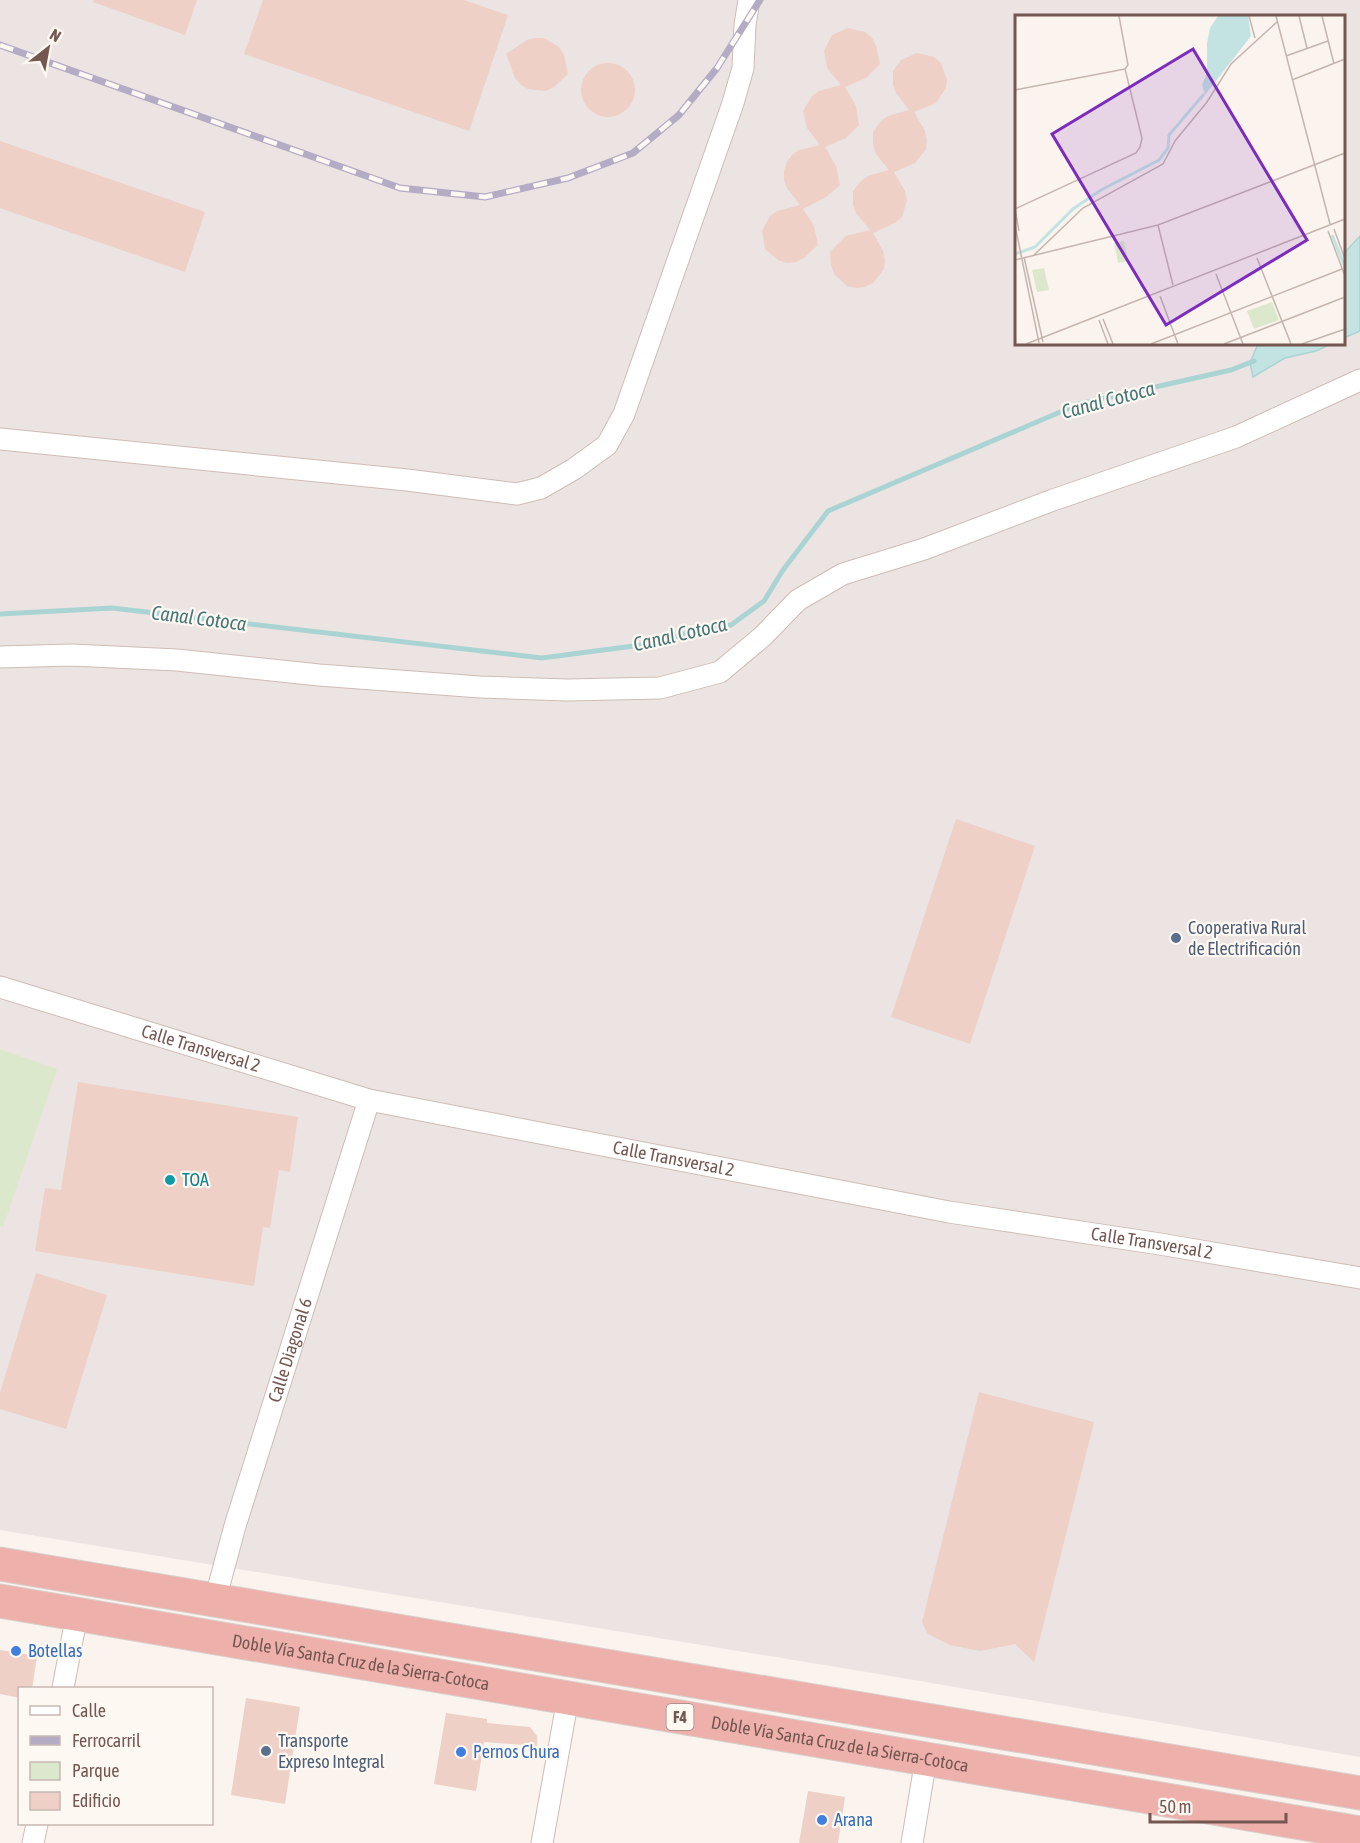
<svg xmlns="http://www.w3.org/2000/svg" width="1360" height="1843" font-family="'Asap Condensed',sans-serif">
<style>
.industrial{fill:#ebe4e2;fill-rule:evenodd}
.green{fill:#dce8cc}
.water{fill:#c3e3e2;stroke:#aad4d3;stroke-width:1.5}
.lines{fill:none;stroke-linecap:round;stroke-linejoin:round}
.stream{stroke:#aad4d3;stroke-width:5}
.building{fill:#eed0c7}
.street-casing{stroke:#cfbcb5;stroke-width:23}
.highway-casing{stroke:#d8d0ce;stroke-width:35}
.street{stroke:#fff;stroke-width:21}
.highway{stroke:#eeb0ab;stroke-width:33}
.rail-casing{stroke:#b4abc5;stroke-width:7}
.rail{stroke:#fef8f3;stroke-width:4.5;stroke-dasharray:14;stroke-linecap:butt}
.service-dot{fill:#5c6f8a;stroke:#fef8f3;stroke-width:2}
.culture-dot{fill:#0f9aa8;stroke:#fef8f3;stroke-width:2}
.shop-dot{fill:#3f7fe0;stroke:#fef8f3;stroke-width:2}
.labels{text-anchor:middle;stroke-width:4.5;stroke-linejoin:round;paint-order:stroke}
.shield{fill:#fef8f3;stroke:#9e8782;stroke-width:1.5}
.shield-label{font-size:16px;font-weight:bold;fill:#755751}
.service-label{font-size:18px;fill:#4e5e75;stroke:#fef8f3;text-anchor:start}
.street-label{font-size:18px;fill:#755751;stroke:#fef8f3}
.culture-label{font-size:18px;fill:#0d838f;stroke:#fef8f3;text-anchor:start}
.shop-label{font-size:18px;fill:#366cbe;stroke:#fef8f3;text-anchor:start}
.water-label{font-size:20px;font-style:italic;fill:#467776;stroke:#fef8f3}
.inset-river{fill:none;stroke:#c3e3e2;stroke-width:3}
.inset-road{fill:none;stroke:#c5b5af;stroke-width:1.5}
.view{fill:#7b2cbf;fill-opacity:0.15;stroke:#7b2cbf;stroke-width:3}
.inset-edge{fill:none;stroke:#755751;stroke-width:3}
</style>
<rect width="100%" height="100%" fill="#fbf3ed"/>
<!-- industrial -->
<path class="industrial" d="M 0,0 L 1360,0 L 1360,1757 L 891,1676 L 0,1530 ZM 1016,16 L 1344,16 L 1344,344 L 1016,344 Z"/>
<!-- green -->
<path class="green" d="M 0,1049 L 57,1069 L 3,1227 L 0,1226 Z"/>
<!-- water -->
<path class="water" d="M 1360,236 L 1360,331 L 1344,338 L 1344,253 Z
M 1258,344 L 1331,344 L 1316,351 L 1285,358 L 1253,377 L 1250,363 Z"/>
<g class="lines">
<!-- stream -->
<path class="stream" d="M 0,614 L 112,608 L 542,658 L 649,644 L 691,632 L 731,625 L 764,601 L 783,570 L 828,511 L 1079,404 L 1231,370 L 1254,361"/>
</g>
<!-- building -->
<path class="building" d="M 94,0 L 197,0 L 185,35 L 93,2 Z
M 263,0 L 464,0 L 508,15 L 469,131 L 244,54 Z
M 848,28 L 865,32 L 872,38 L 876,46 L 880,64 L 866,78 L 845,87 L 856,106 L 859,125 L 846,138 L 825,147 L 836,166 L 840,185 L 826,197 L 803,209 L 814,226 L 818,245 L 804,258 L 796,262 L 787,263 L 778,260 L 765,249 L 762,231 L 770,216 L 777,211 L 800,205 L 787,188 L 784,180 L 784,171 L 787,162 L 792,155 L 799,150 L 820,145 L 807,128 L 803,111 L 812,96 L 819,91 L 841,85 L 827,68 L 824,51 L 832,35 Z
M 535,38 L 544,38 L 559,47 L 564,55 L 568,74 L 554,87 L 546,91 L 528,89 L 521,85 L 515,78 L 506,54 L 527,40 Z
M 917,53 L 934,57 L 941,63 L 947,80 L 946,88 L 936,103 L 914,112 L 925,131 L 927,140 L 926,149 L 915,163 L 894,172 L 905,191 L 907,200 L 902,217 L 895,223 L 873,233 L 883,251 L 885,260 L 884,269 L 873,283 L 865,287 L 856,288 L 847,286 L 834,274 L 831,265 L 830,252 L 846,236 L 870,230 L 856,213 L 853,205 L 853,191 L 861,181 L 868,176 L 889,170 L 876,154 L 873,145 L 873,132 L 881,121 L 888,116 L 909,110 L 896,93 L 893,85 L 893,71 L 901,60 Z
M581 90a27 27 0 1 1 54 0a27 27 0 1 1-54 0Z
M 0,141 L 205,212 L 185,272 L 0,208 Z
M 956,819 L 1035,846 L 970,1044 L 891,1017 Z
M 78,1082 L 298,1117 L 290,1172 L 279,1170 L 270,1228 L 263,1227 L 254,1286 L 35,1251 L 45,1188 L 61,1190 Z
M 36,1273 L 107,1295 L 66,1429 L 0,1409 L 0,1393 Z
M 979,1392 L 1094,1422 L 1034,1662 L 1015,1644 L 980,1651 L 950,1645 L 928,1634 L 922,1622 Z
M 0,1650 L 37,1656 L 32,1689 L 20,1689 L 20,1698 L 0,1694 Z
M 246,1698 L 300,1707 L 285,1804 L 231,1795 Z
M 446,1713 L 487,1719 L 487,1723 L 530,1727 L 537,1736 L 537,1746 L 484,1742 L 476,1791 L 434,1784 Z
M 808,1791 L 845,1797 L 838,1843 L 799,1843 Z"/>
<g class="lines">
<defs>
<g id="street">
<path d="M 0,439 L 407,480 L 517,494 L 541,488 L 574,469 L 607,445 L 624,414 L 733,103 L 743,68 L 745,25 L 749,0"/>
<path d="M 0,657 L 72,655 L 177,660 L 319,675 L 480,687 L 567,690 L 660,688 L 720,672 L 763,636 L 798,600 L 843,574 L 924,549 L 1053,500 L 1236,437 L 1360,380"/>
<path id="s1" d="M 0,987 L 369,1100 L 949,1212 L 1160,1244 L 1360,1278"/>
<path id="s2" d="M 215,1600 L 235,1526 L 369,1100"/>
<path d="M 63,1688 L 77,1614"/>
<path d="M 33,1843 L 37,1824"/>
<path d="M 542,1843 L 568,1698"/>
<path d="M 912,1843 L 926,1759"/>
</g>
<g id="highway">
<path d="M 0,1564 L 1360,1793"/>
<path id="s3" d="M 0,1601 L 1360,1833"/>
</g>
</defs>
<!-- street casing -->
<use href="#street" class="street-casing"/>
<!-- highway casing -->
<use href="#highway" class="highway-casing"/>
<!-- street -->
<use href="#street" class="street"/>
<!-- highway -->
<use href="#highway" class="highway"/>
<defs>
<path id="rail" d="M 0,45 L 400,188 L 485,197 L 568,178 L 633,153 L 679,115 L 717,68 L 760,0"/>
</defs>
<!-- rail casing -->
<use href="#rail" class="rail-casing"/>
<!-- rail -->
<use href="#rail" class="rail"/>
</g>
<!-- markers -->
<g class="service-dot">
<circle cx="1176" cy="938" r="6"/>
<circle cx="266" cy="1751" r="6"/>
</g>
<circle class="culture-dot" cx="170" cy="1180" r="6"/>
<g class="shop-dot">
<circle cx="16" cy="1651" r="6"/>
<circle cx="461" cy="1752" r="6"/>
<circle cx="822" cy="1820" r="6"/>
</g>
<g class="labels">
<!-- shield labels -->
<rect class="shield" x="666.5" y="1704" width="27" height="26" rx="4.5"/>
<g class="shield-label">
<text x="680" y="1723">F4</text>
</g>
<!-- service labels -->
<g class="service-label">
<text x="1188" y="934">Cooperativa Rural<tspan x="1188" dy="21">de Electrificación</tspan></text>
<text x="278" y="1747">Transporte<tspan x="278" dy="21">Expreso Integral</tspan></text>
</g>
<!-- street labels -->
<g class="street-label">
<text dy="6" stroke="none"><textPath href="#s1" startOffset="210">Calle Transversal 2</textPath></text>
<text dy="6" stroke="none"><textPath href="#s1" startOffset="696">Calle Transversal 2</textPath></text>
<text dy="6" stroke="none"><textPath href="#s1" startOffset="1182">Calle Transversal 2</textPath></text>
<text dy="6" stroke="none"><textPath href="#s2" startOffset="261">Calle Diagonal 6</textPath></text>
<text dy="6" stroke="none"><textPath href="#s3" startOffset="366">Doble Vía Santa Cruz de la Sierra-Cotoca</textPath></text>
<text dy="6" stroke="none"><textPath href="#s3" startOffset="852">Doble Vía Santa Cruz de la Sierra-Cotoca</textPath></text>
</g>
<!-- culture labels -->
<g class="culture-label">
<text x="182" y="1186">TOA</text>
</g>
<!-- shop labels -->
<g class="shop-label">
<text x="28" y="1657">Botellas</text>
<text x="473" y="1758">Pernos Chura</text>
<text x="834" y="1826">Arana</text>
</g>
<!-- water labels -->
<g class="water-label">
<text transform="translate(1108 400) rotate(-15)" y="7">Canal Cotoca</text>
<text transform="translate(199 618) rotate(7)" y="7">Canal Cotoca</text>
<text transform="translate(680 634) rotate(-13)" y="7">Canal Cotoca</text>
</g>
</g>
<!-- overview -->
<g transform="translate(1015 15)">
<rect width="330" height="330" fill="#fbf3ed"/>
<path d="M 109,226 L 113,246 L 103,248 L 99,228 ZM 29,253 L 34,275 L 22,277 L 17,255 ZM 257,287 L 264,305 L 239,314 L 232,296 Z" fill="#dce8cc"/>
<path d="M 203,1 L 233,1 L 236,21 L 190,80 L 187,70 L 192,58 L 192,28 L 195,13 Z" fill="#c3e3e2"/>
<path class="inset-river" d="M 317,220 L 330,252M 0,239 L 20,232 L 58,194 L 86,175 L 144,145 L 153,133 L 154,120 L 189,79"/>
<path class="inset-road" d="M 234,1 L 240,23M 261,1 L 315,209M 284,1 L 292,33M 307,1 L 319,49M 271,41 L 313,26M 277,65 L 330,44M 0,75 L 110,54M 0,194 L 121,138 L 125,132 L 127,123 L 110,54 L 113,50 L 104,1M 0,194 L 4,216M 0,210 L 24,328M 143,210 L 158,270M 319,214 L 330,244M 313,216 L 330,261M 18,241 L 68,193 L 148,149 L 160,126 L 192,87 L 216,49 L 262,7M 9,242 L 28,327M 242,243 L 276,329M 0,245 L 143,210 L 330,138M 201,259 L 228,329M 145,281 L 163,329M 88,304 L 98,329M 84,305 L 93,329M 11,329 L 330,204M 136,329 L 327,254M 209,329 L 330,282M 287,329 L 330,314"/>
<path class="view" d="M 178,34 L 292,225 L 151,310 L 37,119 Z"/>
<rect width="330" height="330" class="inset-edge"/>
</g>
<!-- legend -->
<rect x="18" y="1687" width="195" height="138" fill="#fef8f3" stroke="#c7b8b2" stroke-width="1.5"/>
<rect x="30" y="1706" width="30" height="9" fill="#ffffff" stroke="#c7b8b2" stroke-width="1.5"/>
<text x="72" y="1717" font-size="18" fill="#755751">Calle</text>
<rect x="30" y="1736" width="30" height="9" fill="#b4abc5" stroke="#c7b8b2" stroke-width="1.5"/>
<text x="72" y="1747" font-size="18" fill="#755751">Ferrocarril</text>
<rect x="30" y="1762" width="30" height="18" fill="#dce8cc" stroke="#c7b8b2" stroke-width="1.5"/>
<text x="72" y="1777" font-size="18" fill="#755751">Parque</text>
<rect x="30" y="1792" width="30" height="18" fill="#eed0c7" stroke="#c7b8b2" stroke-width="1.5"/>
<text x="72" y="1807" font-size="18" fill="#755751">Edificio</text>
<!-- north arrow -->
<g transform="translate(48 48) rotate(31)" stroke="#fef8f3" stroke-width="4.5" paint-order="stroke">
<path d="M0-4.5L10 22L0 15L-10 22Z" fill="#755751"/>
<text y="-9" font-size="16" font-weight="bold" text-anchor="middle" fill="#755751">N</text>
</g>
<!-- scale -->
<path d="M1150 1813v9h136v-9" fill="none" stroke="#755751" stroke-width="3"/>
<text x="1159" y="1813" font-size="18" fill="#755751" stroke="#fef8f3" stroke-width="4.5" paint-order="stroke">50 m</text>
</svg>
